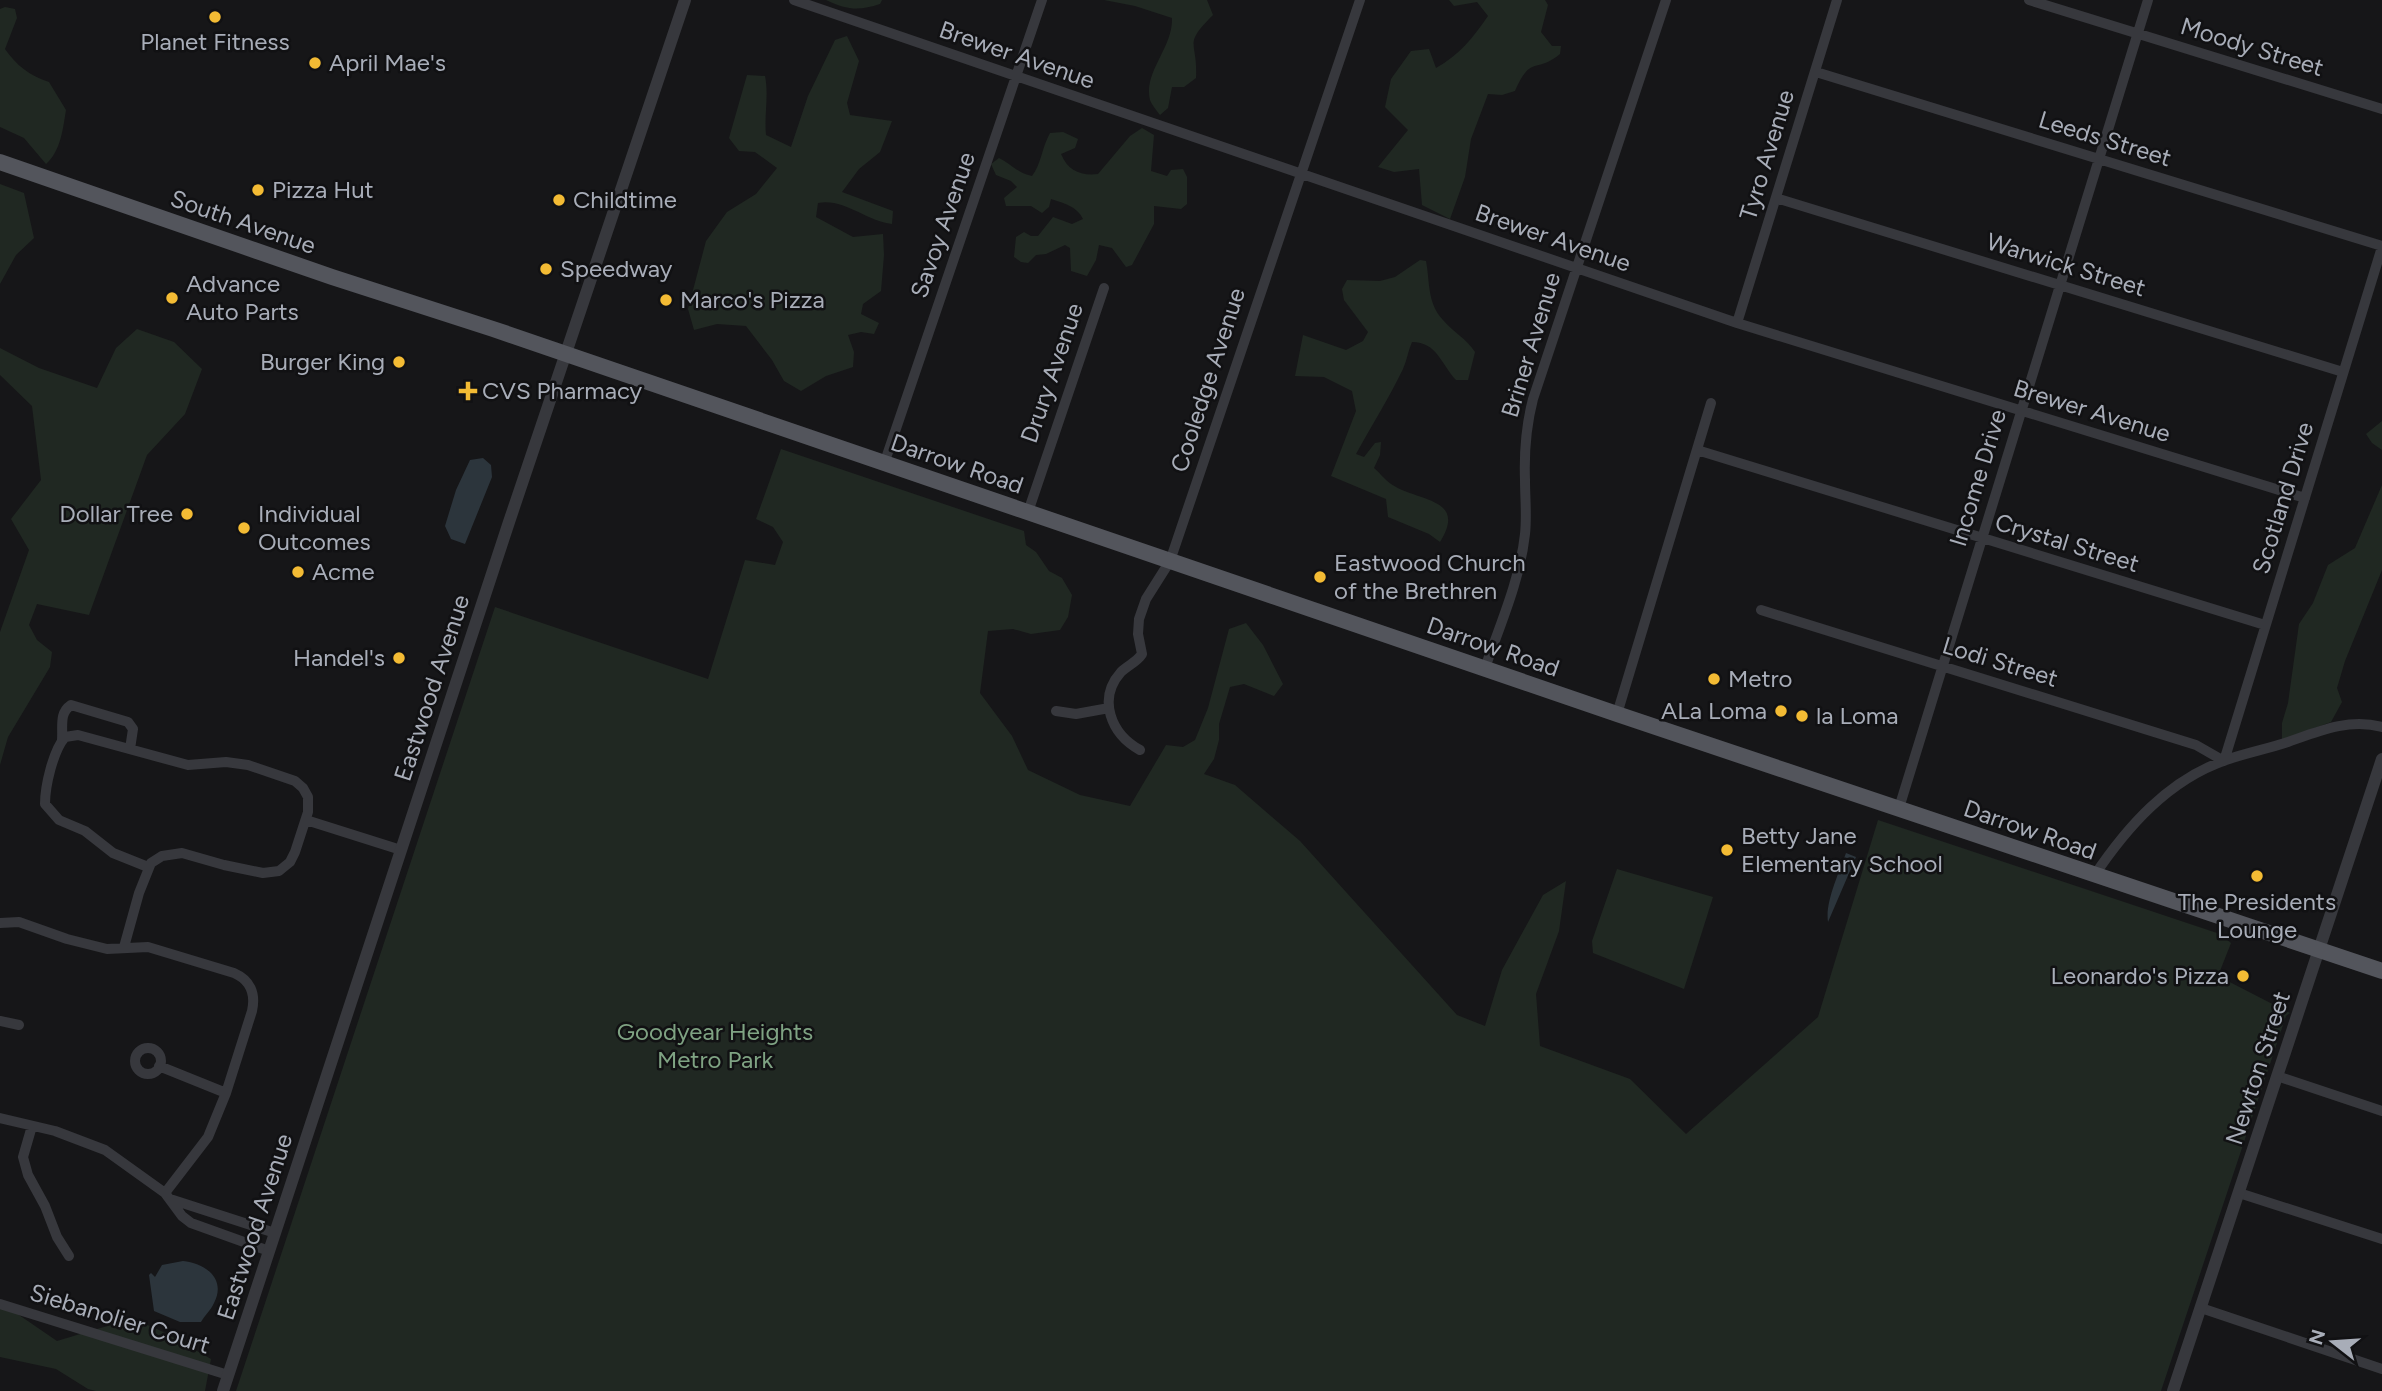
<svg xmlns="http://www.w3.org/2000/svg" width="2382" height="1391" font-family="Figtree,sans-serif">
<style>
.green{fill:#202822}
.water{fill:#2c353c}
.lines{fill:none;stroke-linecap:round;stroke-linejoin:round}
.minor{stroke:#37383d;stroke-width:10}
.tertiary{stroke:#37383d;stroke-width:12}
.primary{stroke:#53555c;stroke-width:16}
.poi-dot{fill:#f3bb34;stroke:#111113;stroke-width:2.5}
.labels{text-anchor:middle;stroke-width:5;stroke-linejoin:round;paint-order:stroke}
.poi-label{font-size:24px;fill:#a8adb8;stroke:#111113;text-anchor:start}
.street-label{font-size:24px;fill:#a8adb8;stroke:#111113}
.park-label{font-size:24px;fill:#7fa383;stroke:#111113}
</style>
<rect width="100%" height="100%" fill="#161618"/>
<!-- green -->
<path class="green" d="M 826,0 L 882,0 L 880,4 C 859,11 847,10 826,0 Z
M 1104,0 L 1207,0 L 1213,15 C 1182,46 1198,40 1196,78 L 1184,87 L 1172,87 L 1168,108 L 1160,115 C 1157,111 1152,105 1150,100 C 1143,72 1173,48 1172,18 L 1135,6 Z
M 1449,0 L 1545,0 L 1548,5 L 1541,32 L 1552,46 L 1561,46 L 1560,54 C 1536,74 1531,54 1515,91 L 1502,95 L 1488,94 L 1471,139 L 1465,177 L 1450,219 L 1422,205 L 1419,169 L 1394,172 L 1378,167 L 1408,130 L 1385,107 L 1391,79 L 1411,51 L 1429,49 L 1436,68 C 1459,55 1473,38 1488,16 L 1477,2 L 1454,6 Z
M 5,7 L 15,9 L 17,18 L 5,49 C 16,65 30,76 49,82 L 66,110 C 63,128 61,151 46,164 L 24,138 L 0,127 L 0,9 Z
M 847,36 L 859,61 L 847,103 L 850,115 L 892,121 L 880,152 L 859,169 L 842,192 L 893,211 L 892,224 C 866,221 844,198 818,203 L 816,217 L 853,237 L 883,234 L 884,255 L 881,291 L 863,304 L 861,314 L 879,323 L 874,334 L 861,332 L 848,335 L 854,352 L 853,367 L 826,376 L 801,391 L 784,381 L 772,360 L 746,326 L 717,324 L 694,330 L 688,309 L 706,241 L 727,212 L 756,194 L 777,168 L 755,152 L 739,151 L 729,138 L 747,75 L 765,76 C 769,95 764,115 766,135 L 791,147 L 808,96 L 835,40 Z
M 1142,128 L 1154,135 L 1151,171 L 1167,176 L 1171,170 L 1183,169 L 1187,177 L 1187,204 L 1181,209 L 1154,206 L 1154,224 L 1132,265 L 1126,267 L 1112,248 L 1099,245 L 1096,260 L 1087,276 L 1071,271 L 1070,248 L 1065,245 L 1046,254 L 1036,255 L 1028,263 L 1021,262 L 1014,257 L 1016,237 L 1024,232 L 1031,236 L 1038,236 L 1053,217 L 1072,224 L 1083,219 C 1077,206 1063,203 1051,199 L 1049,207 L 1042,213 L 1031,206 L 1006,206 L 1004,198 L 1017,187 L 1011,181 L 996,175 L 991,164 L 999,158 C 1012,164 1018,174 1032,176 C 1041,165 1042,147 1050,133 L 1063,132 L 1078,139 L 1075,148 L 1061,154 C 1068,171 1081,176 1098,174 L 1130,136 Z
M 0,184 L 24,193 L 34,238 L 16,255 L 0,284 Z
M 1420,260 L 1426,261 C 1430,282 1427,303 1443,320 C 1453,332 1467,339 1475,352 L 1468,380 L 1456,380 C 1441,364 1437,342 1412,342 C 1408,351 1407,360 1403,369 C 1389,398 1372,425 1356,454 L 1364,457 L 1375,443 L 1381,442 L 1380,455 L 1374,468 C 1380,473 1385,480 1391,484 C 1417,502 1468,497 1440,542 L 1429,534 L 1388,517 L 1386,499 L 1331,476 L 1356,411 L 1352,391 L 1324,377 L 1295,376 L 1303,335 L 1346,350 L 1363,341 L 1368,332 L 1344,300 L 1342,289 L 1347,280 L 1380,281 L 1395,277 Z
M 137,329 L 174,342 L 202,369 L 185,414 L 147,455 L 89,615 L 37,604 L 29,625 L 37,640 L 52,652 L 50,667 L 8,737 L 0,765 L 0,632 L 29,550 L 11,519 L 41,480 L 32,406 L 0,375 L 0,348 L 39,368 L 97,388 L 116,348 Z
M 2382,421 L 2382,450 L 2372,443 L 2366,434 Z
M 781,449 L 1024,531 L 1026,545 L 1036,552 L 1049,571 L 1062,578 L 1072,595 L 1068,617 L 1060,630 L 1031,634 L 1013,629 L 988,631 L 980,693 L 1012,736 L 1028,770 L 1080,795 L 1130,806 L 1166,745 L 1183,747 L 1195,740 L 1208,708 L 1229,629 L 1246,623 L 1263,645 L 1283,684 L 1274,696 L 1244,684 L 1230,687 L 1219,724 L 1219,740 L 1214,759 L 1204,774 L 1235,785 L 1300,841 L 1457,1015 L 1485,1026 L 1502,970 L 1543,895 L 1566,881 L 1559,931 L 1536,994 L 1540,1046 L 1630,1079 L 1686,1134 L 1818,1017 L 1878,820 L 2220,934 L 2231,943 L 2218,976 L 2290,1013 L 2286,1016 L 2161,1391 L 236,1391 L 495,607 L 708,679 L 745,560 L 775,565 L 783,542 L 773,527 L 756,519 Z
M 2382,485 L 2382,570 L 2345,661 L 2337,688 L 2342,702 L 2331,722 L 2282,740 L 2282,723 L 2288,703 L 2299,624 L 2313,603 L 2328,565 L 2355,548 Z
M 1617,869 L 1713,897 L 1684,989 L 1593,953 L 1592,941 Z
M 0,1302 L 57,1341 C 75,1336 121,1320 137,1322 C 154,1324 195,1350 211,1359 L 205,1391 L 96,1391 L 88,1389 L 56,1369 L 0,1357 Z"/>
<!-- water -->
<path class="water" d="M 483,458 L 491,465 L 492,477 L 465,544 L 451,539 L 445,526 L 456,490 L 470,460 Z
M 1846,853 L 1856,857 L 1828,922 C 1825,902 1839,873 1846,853 Z
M 183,1261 C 204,1263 227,1278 214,1303 C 211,1310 205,1315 201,1322 L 180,1322 L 154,1311 L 149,1275 L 151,1273 L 155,1277 L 162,1265 Z"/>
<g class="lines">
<!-- minor -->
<path class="minor" d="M 794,0 L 1737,323 L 2305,498
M 2029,0 L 2382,109
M 1816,72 L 2382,246
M 1776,198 L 2343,372
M 1737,323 L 1837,0
M 1697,450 L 2265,625
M 884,464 L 1042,0
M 1028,512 L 1104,288
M 1761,610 L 2196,745 L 2224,761 L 2382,247
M 1485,668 C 1500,625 1520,580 1525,534 C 1527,516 1525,498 1525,480 C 1524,452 1526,426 1533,399 L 1666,0
M 1056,711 L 1076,714 L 1109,708
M 1617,714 L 1711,403
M 62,740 C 63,726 59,713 71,705 L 128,722 L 133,729 L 130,749
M 1140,750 C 1111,734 1097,699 1121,672 C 1128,665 1137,662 1142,654 L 1138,634 L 1139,619 L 1146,599 L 1170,561 L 1360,0
M 1899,808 L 2148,0
M 306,820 L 401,850
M 2094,876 C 2127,827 2168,780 2226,760 C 2246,753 2267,749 2288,742 C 2319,731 2349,718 2382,727
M 0,923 L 19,922 L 67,939 L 107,949 L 148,947 L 234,973 C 250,980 256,993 252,1011 L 226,1093 L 208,1137 L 165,1193
M 124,947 L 139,893 L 151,863 L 162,856 L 182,853 L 224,865 L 263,873 L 279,871 L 290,862 L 295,852 L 308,812 L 308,797 L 303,788 L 295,781 L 248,765 L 226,762 L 188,765 L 78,735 L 65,737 C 53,751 45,786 45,804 L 59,820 L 85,831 L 113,853 L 148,867
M 0,1021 L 19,1025
M135 1061a13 13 0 1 1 26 0a13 13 0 1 1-26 0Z
M 159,1066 L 226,1093
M 2277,1076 L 2382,1111
M 0,1118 L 55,1131 L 105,1150 L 165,1193 L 182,1216 L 191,1223 L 269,1251
M 32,1126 L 23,1157 L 28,1175 L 45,1206 L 57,1237 L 69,1256
M 2239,1193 L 2382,1239
M 170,1199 L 275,1233
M 0,1304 L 228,1375
M 2201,1308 L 2382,1369"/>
<!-- tertiary -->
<path class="tertiary" d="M 223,1391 L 509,522 L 685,0
M 2173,1391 L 2382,759"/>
<!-- primary -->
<path class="primary" d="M 0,162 L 332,277 L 493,329 L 1617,714 L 2382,971"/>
</g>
<!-- markers -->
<g class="poi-dot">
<circle cx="215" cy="17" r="7"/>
<circle cx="315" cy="63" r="7"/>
<circle cx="258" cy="190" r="7"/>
<circle cx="559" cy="200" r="7"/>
<circle cx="546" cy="269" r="7"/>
<circle cx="172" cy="298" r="7"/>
<circle cx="666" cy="300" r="7"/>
<circle cx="399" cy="362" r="7"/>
<path d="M464.5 380.5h7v7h7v7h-7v7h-7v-7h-7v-7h7z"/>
<circle cx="187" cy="514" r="7"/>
<circle cx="244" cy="528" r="7"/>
<circle cx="298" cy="572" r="7"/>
<circle cx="1320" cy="577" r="7"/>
<circle cx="399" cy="658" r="7"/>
<circle cx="1714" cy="679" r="7"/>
<circle cx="1781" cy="711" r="7"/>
<circle cx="1802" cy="716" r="7"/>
<circle cx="1727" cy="850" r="7"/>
<circle cx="2257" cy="876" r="7"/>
<circle cx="2243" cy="976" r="7"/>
</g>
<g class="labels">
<!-- poi labels -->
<g class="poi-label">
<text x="215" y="50" text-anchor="middle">Planet Fitness</text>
<text x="329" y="71">April Mae's</text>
<text x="272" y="198">Pizza Hut</text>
<text x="573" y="208">Childtime</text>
<text x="560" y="277">Speedway</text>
<text x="186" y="292">Advance<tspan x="186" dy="28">Auto Parts</tspan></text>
<text x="680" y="308">Marco's Pizza</text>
<text x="385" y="370" text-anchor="end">Burger King</text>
<text x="482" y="399">CVS Pharmacy</text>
<text x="173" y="522" text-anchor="end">Dollar Tree</text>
<text x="258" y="522">Individual<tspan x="258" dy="28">Outcomes</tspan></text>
<text x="1334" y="571">Eastwood Church<tspan x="1334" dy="28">of the Brethren</tspan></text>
<text x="312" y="580">Acme</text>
<text x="385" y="666" text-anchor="end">Handel's</text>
<text x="1728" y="687">Metro</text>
<text x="1767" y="719" text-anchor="end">ALa Loma</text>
<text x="1816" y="724">la Loma</text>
<text x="1741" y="844">Betty Jane<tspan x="1741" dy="28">Elementary School</tspan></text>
<text x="2257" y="910" text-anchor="middle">The Presidents<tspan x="2257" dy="28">Lounge</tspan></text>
<text x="2229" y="984" text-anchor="end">Leonardo's Pizza</text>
</g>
<!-- street labels -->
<g class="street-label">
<text transform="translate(2252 47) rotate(17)" y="8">Moody Street</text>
<text transform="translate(1017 55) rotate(19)" y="8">Brewer Avenue</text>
<text transform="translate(2105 139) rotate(17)" y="8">Leeds Street</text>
<text transform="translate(1767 155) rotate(-73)" y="8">Tyro Avenue</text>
<text transform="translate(243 222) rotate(19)" y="8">South Avenue</text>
<text transform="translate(943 225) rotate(-71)" y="8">Savoy Avenue</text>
<text transform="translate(1553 238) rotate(19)" y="8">Brewer Avenue</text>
<text transform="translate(2066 265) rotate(17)" y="8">Warwick Street</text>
<text transform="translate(1531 345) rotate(-73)" y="8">Briner Avenue</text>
<text transform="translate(1052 373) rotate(-71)" y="8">Drury Avenue</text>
<text transform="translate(1208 380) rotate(-72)" y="8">Cooledge Avenue</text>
<text transform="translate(2092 411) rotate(17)" y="8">Brewer Avenue</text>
<text transform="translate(957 464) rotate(19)" y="8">Darrow Road</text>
<text transform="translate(1978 478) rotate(-73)" y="8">Income Drive</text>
<text transform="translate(2283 498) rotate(-73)" y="8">Scotland Drive</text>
<text transform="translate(2067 543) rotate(17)" y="8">Crystal Street</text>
<text transform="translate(1493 647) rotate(19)" y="8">Darrow Road</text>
<text transform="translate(2000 662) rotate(17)" y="8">Lodi Street</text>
<text transform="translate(432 688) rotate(-72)" y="8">Eastwood Avenue</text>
<text transform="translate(2030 830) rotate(19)" y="8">Darrow Road</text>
<text transform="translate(2258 1068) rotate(-72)" y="8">Newton Street</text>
<text transform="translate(255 1227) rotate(-72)" y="8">Eastwood Avenue</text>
<text transform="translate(120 1319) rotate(17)" y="8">Siebanolier Court</text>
</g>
<!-- park labels -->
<g class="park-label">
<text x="715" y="1040">Goodyear Heights<tspan x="715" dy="28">Metro Park</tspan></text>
</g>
</g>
<!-- north arrow -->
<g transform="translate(2333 1342) rotate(287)" stroke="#111113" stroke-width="5" paint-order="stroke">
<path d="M0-5L12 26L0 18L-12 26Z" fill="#a8adb8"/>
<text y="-10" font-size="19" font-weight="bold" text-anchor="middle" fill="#a8adb8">N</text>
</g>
</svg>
